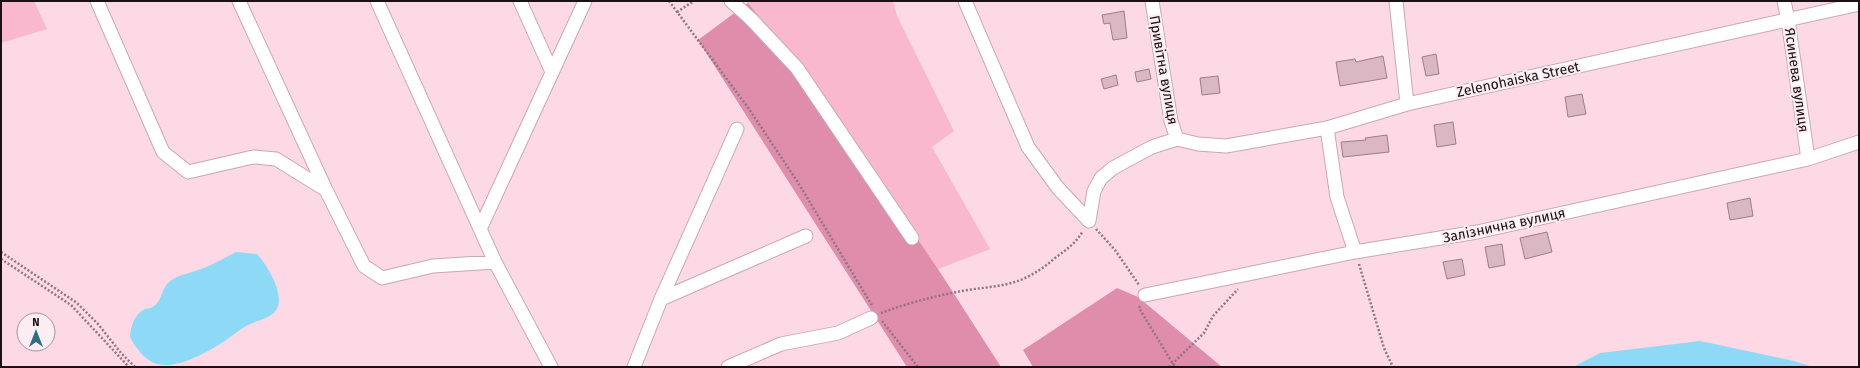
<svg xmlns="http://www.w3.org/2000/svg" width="1860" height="368" font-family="'Fira Sans',sans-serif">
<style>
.green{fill:#f9b8ce}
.forest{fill:#df8dab}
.water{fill:#8edaf6}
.building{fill:#dab8c3;stroke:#9d7e88}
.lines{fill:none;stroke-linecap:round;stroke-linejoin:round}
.minor-casing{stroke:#c9a8b3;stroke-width:15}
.path{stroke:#8e777e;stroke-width:2.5;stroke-dasharray:2 2;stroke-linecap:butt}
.minor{stroke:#fff;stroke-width:13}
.labels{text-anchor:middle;stroke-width:4;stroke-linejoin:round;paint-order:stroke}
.street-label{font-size:14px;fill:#1b1014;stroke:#fbedf1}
</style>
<rect width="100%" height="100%" fill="#fcd9e4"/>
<!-- green -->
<path class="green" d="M 1,1 L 34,1 L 47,29 L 1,43 Z
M 746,1 L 893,1 L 897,16 L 954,131 L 932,147 L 990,249 L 938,269 L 810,81 Z"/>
<!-- forest -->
<path class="forest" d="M 748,3 L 810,81 L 938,269 L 1001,367 L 907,367 L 698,40 Z
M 1117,288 L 1138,297 L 1222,367 L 1033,367 L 1023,350 Z"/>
<!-- water -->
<path class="water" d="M 236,252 L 257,254 C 267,265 283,291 278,306 C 275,318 257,320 248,325 C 238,330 230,338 220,344 C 205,353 182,366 164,365 C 148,365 137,350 130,337 C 131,326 134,314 145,309 C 148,308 152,308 154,306 C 163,300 161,286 173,279 C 184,273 195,272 206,267 C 216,263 226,257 236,252 Z
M 1700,341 L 1794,361 L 1813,367 L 1573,367 L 1600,353 Z"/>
<!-- building -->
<path class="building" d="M 1124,11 L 1127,38 L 1113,40 L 1110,23 L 1104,24 L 1102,15 Z
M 1436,54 L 1439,74 L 1426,76 L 1422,57 Z
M 1383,56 L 1387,78 L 1340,86 L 1336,62 L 1355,59 L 1356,62 Z
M 1149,69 L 1151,79 L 1137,82 L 1135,72 Z
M 1116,75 L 1118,85 L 1104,89 L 1101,79 Z
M 1218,76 L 1220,93 L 1202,95 L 1200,78 Z
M 1582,94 L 1586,114 L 1568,117 L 1565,97 Z
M 1453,122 L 1456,144 L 1437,147 L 1434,125 Z
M 1387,135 L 1389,152 L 1343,157 L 1341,142 L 1366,140 L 1365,138 Z
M 1750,198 L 1753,216 L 1730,220 L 1727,203 Z
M 1547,232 L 1552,252 L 1525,259 L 1520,238 Z
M 1502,244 L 1505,265 L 1489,268 L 1485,247 Z
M 1462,259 L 1465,275 L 1447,279 L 1443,262 Z"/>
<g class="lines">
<defs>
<path id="minor" d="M 97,1 L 163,152 L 188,172 L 253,157 L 276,159 L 326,190
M 239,1 L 326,190 L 364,266 L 382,278 L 433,266 L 495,262
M 377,1 L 495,262 L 551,367
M 520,1 L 552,72
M 731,1 L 751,19 L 797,68 L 912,238
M 965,1 L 1028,147 L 1058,188 L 1089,221
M 1152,1 L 1171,121 L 1177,139
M 1396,1 L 1407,104
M 1784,1 L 1788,20 L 1808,159
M 1327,128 L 1337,197 L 1355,252
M 1089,221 L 1094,191 L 1101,178 L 1113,168 L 1152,147 L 1177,139 L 1198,144 L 1226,146 L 1327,128 L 1407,104 L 1859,4
M 480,229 L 585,1
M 1145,295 L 1355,252 L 1477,232 L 1808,159 L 1859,142
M 661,299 L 806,236
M 634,367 L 661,299 L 737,129
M 728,367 L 781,344 L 838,333 L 871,318"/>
</defs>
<!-- minor casing -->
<use href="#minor" class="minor-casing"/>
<!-- path -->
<path class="path" d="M 669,1 L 749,109 L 797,181 L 873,307
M 677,12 L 694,1
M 1096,229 L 1115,250 L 1139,285
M 1,252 L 77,303 L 98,324 L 121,353 L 135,367
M 1,259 L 71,305 L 129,367
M 1359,264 L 1384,348 L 1393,367
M 1140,306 L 1139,308 L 1173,364 L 1177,367
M 881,313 C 905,304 931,297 957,292 C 979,287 1004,288 1025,278 C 1036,273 1046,266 1055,258 C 1066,250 1076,243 1083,231
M 882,321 L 918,367
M 1169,367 L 1204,333 L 1213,316 L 1238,289"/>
<!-- minor -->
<use href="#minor" class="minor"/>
</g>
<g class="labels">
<!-- street labels -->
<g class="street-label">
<text transform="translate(1164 70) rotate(80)" y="5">Привітна вулиця</text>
<text transform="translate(1518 79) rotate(-12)" y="5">Zelenohaiska Street</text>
<text transform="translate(1797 80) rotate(82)" y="5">Ясинева вулиця</text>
<text transform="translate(1504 225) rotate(-12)" y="5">Залізнична вулиця</text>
</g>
</g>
<!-- border -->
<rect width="1860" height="368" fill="none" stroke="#1b1014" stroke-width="4"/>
<!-- north arrow -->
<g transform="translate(36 332)"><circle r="19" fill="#fbedf1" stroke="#a19599"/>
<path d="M0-3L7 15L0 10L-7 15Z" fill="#2e6d82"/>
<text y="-6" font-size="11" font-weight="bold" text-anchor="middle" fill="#1b1014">N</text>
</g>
</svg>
